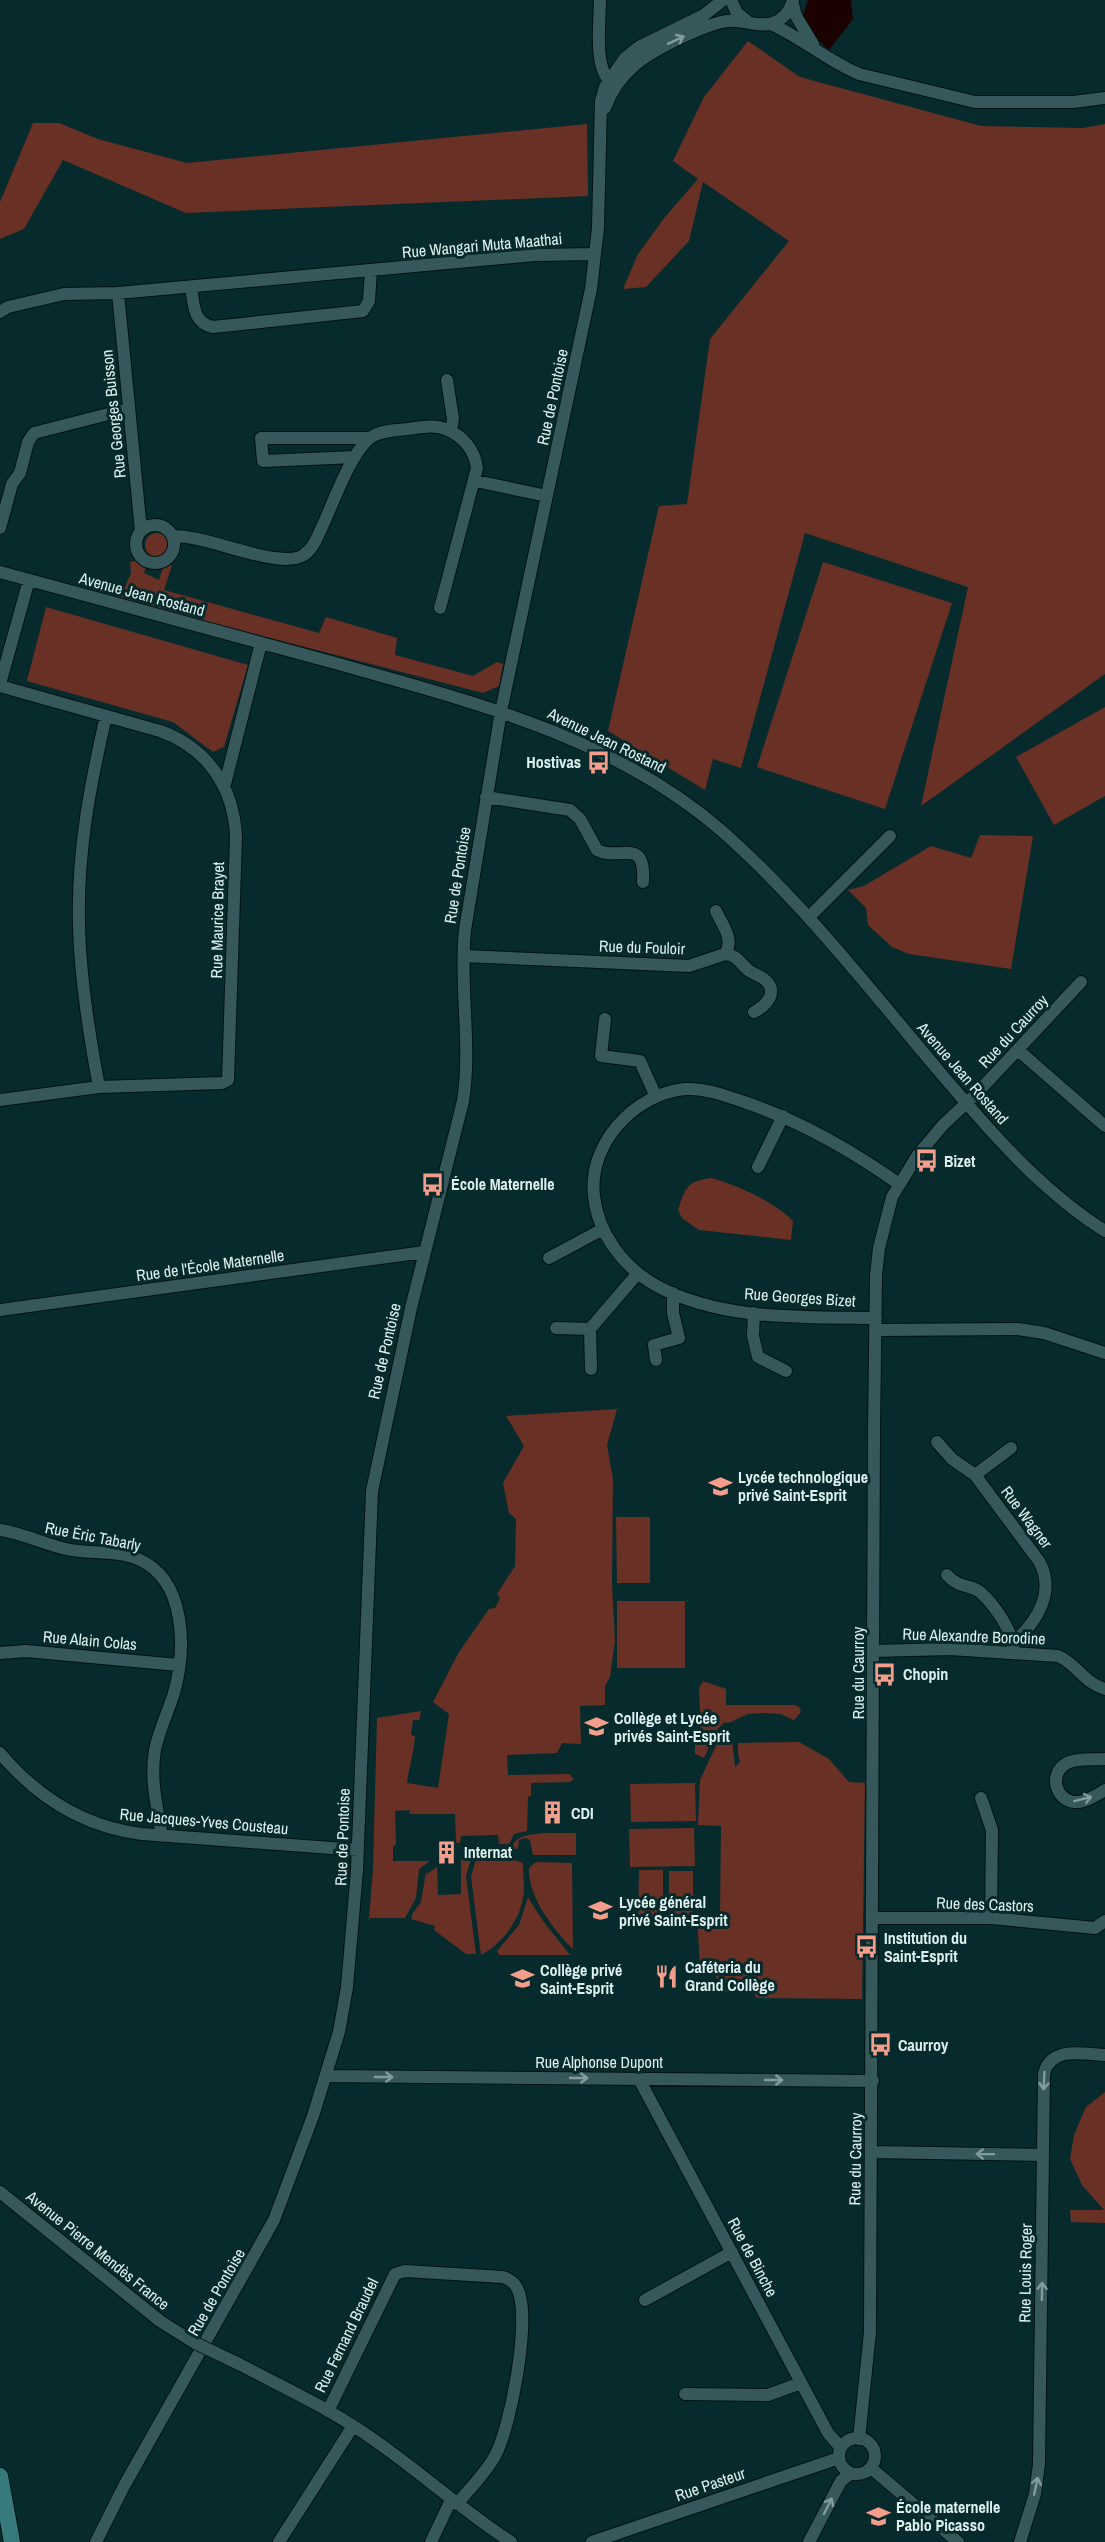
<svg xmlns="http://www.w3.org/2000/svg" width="1105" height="2542" font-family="'Archivo Narrow',sans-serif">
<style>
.green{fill:#693025}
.water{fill:#1b0200}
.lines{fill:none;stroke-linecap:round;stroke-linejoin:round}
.minor-casing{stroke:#001213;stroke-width:14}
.major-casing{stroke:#001213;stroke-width:18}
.minor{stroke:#37585a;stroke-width:12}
.major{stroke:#377a7c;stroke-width:16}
.minor-bridge-casing{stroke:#001213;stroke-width:14;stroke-linecap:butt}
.minor-bridge{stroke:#37585a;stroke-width:12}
.oneway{stroke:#829c9d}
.labels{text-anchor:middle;stroke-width:6;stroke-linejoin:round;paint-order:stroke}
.street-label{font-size:16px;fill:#ddefef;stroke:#072b2c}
.poi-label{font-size:16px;font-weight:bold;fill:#ddefef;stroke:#072b2c;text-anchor:start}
</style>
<rect width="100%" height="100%" fill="#072b2c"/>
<!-- green -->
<path class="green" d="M 748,41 L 800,77 L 981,126 L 1083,128 L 1105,124 L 1105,674 L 921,806 L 968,587 L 805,533 L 741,768 L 713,759 L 705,790 L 608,731 L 659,506 L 687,504 L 710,339 L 789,241 L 703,182 L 689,241 L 646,287 L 623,289 L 638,254 L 665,217 L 698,179 L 673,161 L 704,97 Z
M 33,123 L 59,123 L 98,139 L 187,163 L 587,124 L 588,196 L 186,213 L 63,160 L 24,229 L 0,239 L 0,202 Z
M145 545a12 12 0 1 1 24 0a12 12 0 1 1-24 0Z
M 137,561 L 146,565 L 144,573 L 159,580 L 163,567 L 172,565 L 164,590 L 319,633 L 326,617 L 397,638 L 395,655 L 473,676 L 497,662 L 503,664 L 499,686 L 483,693 L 120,599 L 131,573 L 130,562 Z
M 823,562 L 952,603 L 885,809 L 757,767 Z
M 46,607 L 248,665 L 224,747 L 213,752 L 173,722 L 27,681 Z
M 1105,707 L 1105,796 L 1054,825 L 1016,757 Z
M 980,835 L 1033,836 L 1011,969 L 909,954 L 892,947 L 868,925 L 866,908 L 848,890 L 864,886 L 931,846 L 971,858 Z
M 711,1178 C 737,1185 775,1202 793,1221 L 791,1240 L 699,1230 L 682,1218 L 678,1210 C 686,1187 686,1182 711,1178 Z
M 617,1409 L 607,1445 L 613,1479 L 612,1584 L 615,1640 L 610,1677 L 605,1686 L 605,1705 L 580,1706 L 581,1744 L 562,1743 L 557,1753 L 507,1755 L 508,1775 L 569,1774 L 574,1779 L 570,1782 L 531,1783 L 531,1796 L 528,1797 L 527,1831 L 514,1834 L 509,1844 L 499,1844 L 498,1835 L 461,1836 L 460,1843 L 456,1843 L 455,1814 L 410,1814 L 409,1810 L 395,1811 L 396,1845 L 393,1846 L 393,1861 L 430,1861 L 419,1869 L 416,1898 L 405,1918 L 369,1918 L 373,1869 L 377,1718 L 421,1711 L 419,1720 L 413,1720 L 411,1735 L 415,1736 C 414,1753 409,1767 407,1783 L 438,1788 L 449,1714 L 433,1702 L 459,1652 L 489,1609 L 495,1608 L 500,1598 L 497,1594 L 515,1566 L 516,1519 L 509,1513 L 503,1483 L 524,1446 L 506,1416 Z
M 616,1517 L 650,1517 L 650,1583 L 617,1583 Z
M 617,1601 L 685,1601 L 685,1668 L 617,1668 Z
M 703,1681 L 726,1689 L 726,1705 L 795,1705 L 799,1707 L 801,1712 L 794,1720 L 780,1714 L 764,1713 L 748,1714 L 731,1722 L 723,1723 L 717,1730 L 704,1758 L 695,1754 L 695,1731 L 701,1731 L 699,1688 Z
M 731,1729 L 735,1767 L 740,1762 L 738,1754 L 738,1743 L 799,1742 L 829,1759 L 849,1782 L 865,1783 L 862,1999 L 756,1998 L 754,1992 L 724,1992 L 710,1966 L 700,1966 L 697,1916 L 720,1917 L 721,1826 L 698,1825 L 700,1780 L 721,1735 L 724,1731 Z
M 695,1783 L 696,1821 L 631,1822 L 630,1784 Z
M 694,1828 L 695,1866 L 630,1867 L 629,1829 Z
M 576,1833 L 576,1855 L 533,1855 L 530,1840 L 526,1838 L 519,1840 L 518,1849 L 515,1849 L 513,1845 C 520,1829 560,1834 576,1833 Z
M 507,1848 L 512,1859 L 523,1863 C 523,1872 524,1882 524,1891 C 522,1917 504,1943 481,1955 L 471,1877 L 476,1859 L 498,1858 L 499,1849 Z
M 461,1859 L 471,1859 L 466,1876 L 476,1954 L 466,1954 L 434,1930 L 435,1926 L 411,1919 L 413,1913 L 421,1902 L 426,1872 L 427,1874 L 437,1867 L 438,1895 L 461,1894 Z
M 536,1862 L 572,1863 L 573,1949 C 553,1929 528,1897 529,1868 Z
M 639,1870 L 663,1870 L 663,1926 L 638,1926 Z
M 669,1871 L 693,1871 L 693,1926 L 669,1926 Z
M 528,1897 L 543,1921 L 570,1955 L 499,1955 L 497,1951 L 519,1925 Z
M 1105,2092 L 1105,2223 L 1071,2222 L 1070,2210 L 1104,2210 L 1082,2185 L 1070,2159 L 1074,2135 L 1086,2107 Z"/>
<!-- water -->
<path class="water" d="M 808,0 L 851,0 L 853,19 L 829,50 L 816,38 L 803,15 Z"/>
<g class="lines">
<defs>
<path id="minor" d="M 600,0 C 600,23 593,69 612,83
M 731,0 L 737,13 L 747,21
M 793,4 L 796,16 L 813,44
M 771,24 C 802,38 828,61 859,74 L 975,102 L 1073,102 L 1105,98
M 605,108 C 619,69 648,53 684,36 C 698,30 712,23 727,21 C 743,19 758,28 773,23 C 784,19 790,11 793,0
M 191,287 C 194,305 193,323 213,327 L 363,311 L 369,301 L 371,270
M 118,293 L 141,531
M 0,312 L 8,307 L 64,294 L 118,293 L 535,255 L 595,254
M 447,380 L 453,419 L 451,431
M 355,457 L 263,461 L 261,438 L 370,438
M 476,481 L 547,496
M136 544a19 19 0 1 1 38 0a19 19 0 1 1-38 0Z
M 0,528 L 12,484 L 20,473 L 28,442 L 34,433 L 128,409
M 173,536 C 207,535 276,569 302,556 C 313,550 317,537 322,527 C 333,504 352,448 373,436 C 383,430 396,430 408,429 C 422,427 435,424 448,430 C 464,437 475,451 477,468 L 440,608
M 0,572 C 111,603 223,632 335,663 C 472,702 613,736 723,832 C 803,903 869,988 938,1070 C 988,1129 1039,1189 1105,1231
M 0,684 L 29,580
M 0,686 L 160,731 C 208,748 234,788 236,837 L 228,1080 L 222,1083 L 99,1087 L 0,1100
M 225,784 L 261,643
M 486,797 L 570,810 L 580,819 L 597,850 C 618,862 646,835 643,882
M 716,911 C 722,925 735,939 725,954
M 809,917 L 890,836
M 464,956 L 689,966 L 725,954 C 737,955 740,963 748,970 C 753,974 759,975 764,979 C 780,991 766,1006 754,1012
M 605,1019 L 601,1056 L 640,1061 L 656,1097
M 1018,1050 L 1105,1126
M 99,1087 C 89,1034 80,979 79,924 C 77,854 90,785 106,716
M 758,1167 L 783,1116
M 549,1258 L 603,1229
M 0,1310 L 424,1252
M 754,1313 L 753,1336 L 758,1357 L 786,1371
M 876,1318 C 804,1317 722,1321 657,1286 C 624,1268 598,1234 594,1196 C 588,1144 634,1094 685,1089 C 706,1088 727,1096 747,1103 C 802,1122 851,1150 899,1184
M 556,1328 L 590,1329
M 875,1330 L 1018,1329 L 1044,1333 L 1105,1353
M 656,1360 L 654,1345 L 679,1338 L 673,1313 L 673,1293
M 591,1369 L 590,1329 L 638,1273
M 937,1442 L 952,1459 L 975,1475 L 1039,1561 C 1056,1592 1037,1622 1013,1643
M 975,1475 L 1011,1448
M 0,1530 C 22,1533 44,1544 66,1549 C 89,1554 116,1550 138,1559 C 187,1580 186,1650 174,1693 C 168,1712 159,1730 155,1750 C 150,1779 157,1807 162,1836
M 947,1575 C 961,1590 969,1583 980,1592 C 993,1603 1013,1631 1013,1648
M 874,1651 L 950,1649 L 1058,1656 C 1077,1664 1084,1683 1105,1689
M 0,1653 L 26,1651 L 178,1665
M 0,1753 C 37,1797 84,1827 142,1834 L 358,1850
M 1105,1759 C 1094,1760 1076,1758 1067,1763 C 1047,1774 1056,1804 1079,1802 C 1088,1801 1097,1795 1105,1790
M 981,1798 L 992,1830 L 991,1918
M 874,1918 L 991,1918 L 1095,1928 L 1105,1921
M 326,2076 L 873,2081
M 639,2079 L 828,2433 L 841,2448
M 872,2152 L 1043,2155
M 0,2192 L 160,2321
M 645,2300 L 732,2252
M 239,2364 C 281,2386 324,2406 364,2433 C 415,2467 460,2509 511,2542
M 685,2394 L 768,2395 L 801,2383
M 328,2411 L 395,2274 L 405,2271 L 503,2277 C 509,2279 514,2282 517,2288 C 532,2315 511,2425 496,2454 C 487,2472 470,2488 457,2504
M839 2456a18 18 0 1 1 36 0a18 18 0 1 1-36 0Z
M 859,2439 L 870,2332 L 874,1431 L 876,1275 L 879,1248 L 892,1197 L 917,1156 L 943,1125 L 977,1093 L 1081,982
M 871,2468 L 958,2542
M 96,2542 L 124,2486 L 274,2220 L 313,2116 L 339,2032 L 347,1987 L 357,1870 L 372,1491 L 411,1308 L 463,1101 C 472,1044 459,987 465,930 L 501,711 L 591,289 L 598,228 L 601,101 L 605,87 L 625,58 L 639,47 L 704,15 L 723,0
M 279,2542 L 353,2426
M 431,2542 L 451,2500
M 592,2542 L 839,2458
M 809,2542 L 841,2481 L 851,2473
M 1020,2542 L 1035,2494 L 1039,2464 L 1044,2074 C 1050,2046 1083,2054 1105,2055"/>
<path id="major" d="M 0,2476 L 12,2542"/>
</defs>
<!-- minor casing -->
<use href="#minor" class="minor-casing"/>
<!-- major casing -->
<use href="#major" class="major-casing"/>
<!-- minor -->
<use href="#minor" class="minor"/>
<!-- major -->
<use href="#major" class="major"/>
<defs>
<path id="minor-bridge" d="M 160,2321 L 195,2343 L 239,2364"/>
</defs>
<!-- minor-bridge casing -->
<use href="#minor-bridge" class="minor-bridge-casing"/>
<!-- minor-bridge -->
<use href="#minor-bridge" class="minor-bridge"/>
</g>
<!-- one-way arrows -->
<defs><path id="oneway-shaft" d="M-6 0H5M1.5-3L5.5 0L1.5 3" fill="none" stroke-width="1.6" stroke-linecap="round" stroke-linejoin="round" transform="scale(1.5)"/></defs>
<g class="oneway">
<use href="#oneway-shaft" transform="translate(676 40) rotate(-25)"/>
<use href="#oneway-shaft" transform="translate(1083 1799) rotate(-14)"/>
<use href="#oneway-shaft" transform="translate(384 2077)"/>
<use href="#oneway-shaft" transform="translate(579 2078)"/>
<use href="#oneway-shaft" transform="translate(774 2080)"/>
<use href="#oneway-shaft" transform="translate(1044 2081) rotate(93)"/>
<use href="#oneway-shaft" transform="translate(985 2154) rotate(-179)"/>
<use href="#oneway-shaft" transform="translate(1042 2291) rotate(-89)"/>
<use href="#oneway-shaft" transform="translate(1036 2486) rotate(-78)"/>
<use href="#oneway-shaft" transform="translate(828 2506) rotate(-63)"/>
</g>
<!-- icons -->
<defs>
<symbol id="bus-bare" viewBox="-9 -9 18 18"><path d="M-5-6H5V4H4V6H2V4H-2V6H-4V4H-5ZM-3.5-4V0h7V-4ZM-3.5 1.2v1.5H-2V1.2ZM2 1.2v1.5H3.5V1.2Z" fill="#f49d8b" stroke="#072b2c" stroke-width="2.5" paint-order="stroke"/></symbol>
<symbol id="school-bare" viewBox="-9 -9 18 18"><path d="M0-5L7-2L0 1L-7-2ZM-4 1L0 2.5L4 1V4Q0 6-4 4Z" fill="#f49d8b" stroke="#072b2c" stroke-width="2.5" paint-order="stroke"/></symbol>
<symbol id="building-bare" viewBox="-9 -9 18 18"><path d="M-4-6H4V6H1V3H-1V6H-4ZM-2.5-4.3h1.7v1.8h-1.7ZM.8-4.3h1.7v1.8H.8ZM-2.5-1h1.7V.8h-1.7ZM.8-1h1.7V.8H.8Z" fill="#f49d8b" stroke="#072b2c" stroke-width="2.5" paint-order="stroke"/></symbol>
<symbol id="restaurant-bare" viewBox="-9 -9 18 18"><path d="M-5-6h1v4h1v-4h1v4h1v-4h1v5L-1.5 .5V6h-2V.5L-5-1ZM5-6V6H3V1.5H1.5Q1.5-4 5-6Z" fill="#f49d8b" stroke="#072b2c" stroke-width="2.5" paint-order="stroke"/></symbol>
</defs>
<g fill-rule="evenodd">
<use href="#bus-bare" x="582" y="746" width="33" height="33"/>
<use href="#bus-bare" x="910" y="1144" width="33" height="33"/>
<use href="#bus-bare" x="416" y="1168" width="33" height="33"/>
<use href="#school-bare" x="704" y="1470" width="33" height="33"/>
<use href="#bus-bare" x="868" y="1658" width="33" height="33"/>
<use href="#school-bare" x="580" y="1710" width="33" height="33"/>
<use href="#building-bare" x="536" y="1796" width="33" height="33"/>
<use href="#building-bare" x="430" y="1836" width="33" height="33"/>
<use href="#school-bare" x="584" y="1894" width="33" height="33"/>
<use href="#bus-bare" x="850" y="1930" width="33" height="33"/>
<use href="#restaurant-bare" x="650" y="1960" width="33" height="33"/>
<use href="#school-bare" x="506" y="1962" width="33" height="33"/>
<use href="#bus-bare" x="864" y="2028" width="33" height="33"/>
<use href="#school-bare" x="862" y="2500" width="33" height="33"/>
</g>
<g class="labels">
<!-- street labels -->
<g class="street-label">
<text transform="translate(482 245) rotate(-5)" y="6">Rue Wangari Muta Maathai</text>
<text transform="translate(552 397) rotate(-78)" y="6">Rue de Pontoise</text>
<text transform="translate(113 414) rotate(-96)" y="6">Rue Georges Buisson</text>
<text transform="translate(142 594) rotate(15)" y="6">Avenue Jean Rostand</text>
<text transform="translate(607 740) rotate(26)" y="6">Avenue Jean Rostand</text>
<text transform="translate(457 875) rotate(-81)" y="6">Rue de Pontoise</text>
<text transform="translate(217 920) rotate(-89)" y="6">Rue Maurice Brayet</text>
<text transform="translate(642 947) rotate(2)" y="6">Rue du Fouloir</text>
<text transform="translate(1013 1031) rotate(-47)" y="6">Rue du Caurroy</text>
<text transform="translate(963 1073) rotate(49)" y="6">Avenue Jean Rostand</text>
<text transform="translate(210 1265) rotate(-8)" y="6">Rue de l'École Maternelle</text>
<text transform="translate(800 1297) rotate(4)" y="6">Rue Georges Bizet</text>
<text transform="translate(384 1351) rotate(-77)" y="6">Rue de Pontoise</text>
<text transform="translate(1027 1517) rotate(53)" y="6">Rue Wagner</text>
<text transform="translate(93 1536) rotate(11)" y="6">Rue Éric Tabarly</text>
<text transform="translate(974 1636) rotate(2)" y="6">Rue Alexandre Borodine</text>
<text transform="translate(90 1640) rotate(5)" y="6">Rue Alain Colas</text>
<text transform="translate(858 1673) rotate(-90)" y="6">Rue du Caurroy</text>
<text transform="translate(204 1821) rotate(5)" y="6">Rue Jacques-Yves Cousteau</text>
<text transform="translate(342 1837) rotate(-88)" y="6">Rue de Pontoise</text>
<text transform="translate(985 1904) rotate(2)" y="6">Rue des Castors</text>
<text x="599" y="2068">Rue Alphonse Dupont</text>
<text transform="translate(855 2159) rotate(-89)" y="6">Rue du Caurroy</text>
<text transform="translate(98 2250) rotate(39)" y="6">Avenue Pierre Mendès France</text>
<text transform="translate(753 2257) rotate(62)" y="6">Rue de Binche</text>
<text transform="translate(1025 2273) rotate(-89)" y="6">Rue Louis Roger</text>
<text transform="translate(216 2292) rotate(-60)" y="6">Rue de Pontoise</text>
<text transform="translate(346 2335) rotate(-64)" y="6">Rue Fernand Braudel</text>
<text transform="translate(710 2484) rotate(-19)" y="6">Rue Pasteur</text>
</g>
<!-- poi labels -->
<g class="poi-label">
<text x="581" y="768" text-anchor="end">Hostivas</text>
<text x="944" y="1167">Bizet</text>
<text x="451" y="1190">École Maternelle</text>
<text x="738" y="1483">Lycée technologique<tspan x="738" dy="18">privé Saint-Esprit</tspan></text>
<text x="903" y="1680">Chopin</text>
<text x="614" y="1724">Collège et Lycée<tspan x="614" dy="18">privés Saint-Esprit</tspan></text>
<text x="571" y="1819">CDI</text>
<text x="464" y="1858">Internat</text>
<text x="619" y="1908">Lycée général<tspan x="619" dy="18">privé Saint-Esprit</tspan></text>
<text x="884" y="1944">Institution du<tspan x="884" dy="18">Saint-Esprit</tspan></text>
<text x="685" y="1973">Caféteria du<tspan x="685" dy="18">Grand Collège</tspan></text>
<text x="540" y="1976">Collège privé<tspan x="540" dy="18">Saint-Esprit</tspan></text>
<text x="898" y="2051">Caurroy</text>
<text x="896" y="2513">École maternelle<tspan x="896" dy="18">Pablo Picasso</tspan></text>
</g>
</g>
</svg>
